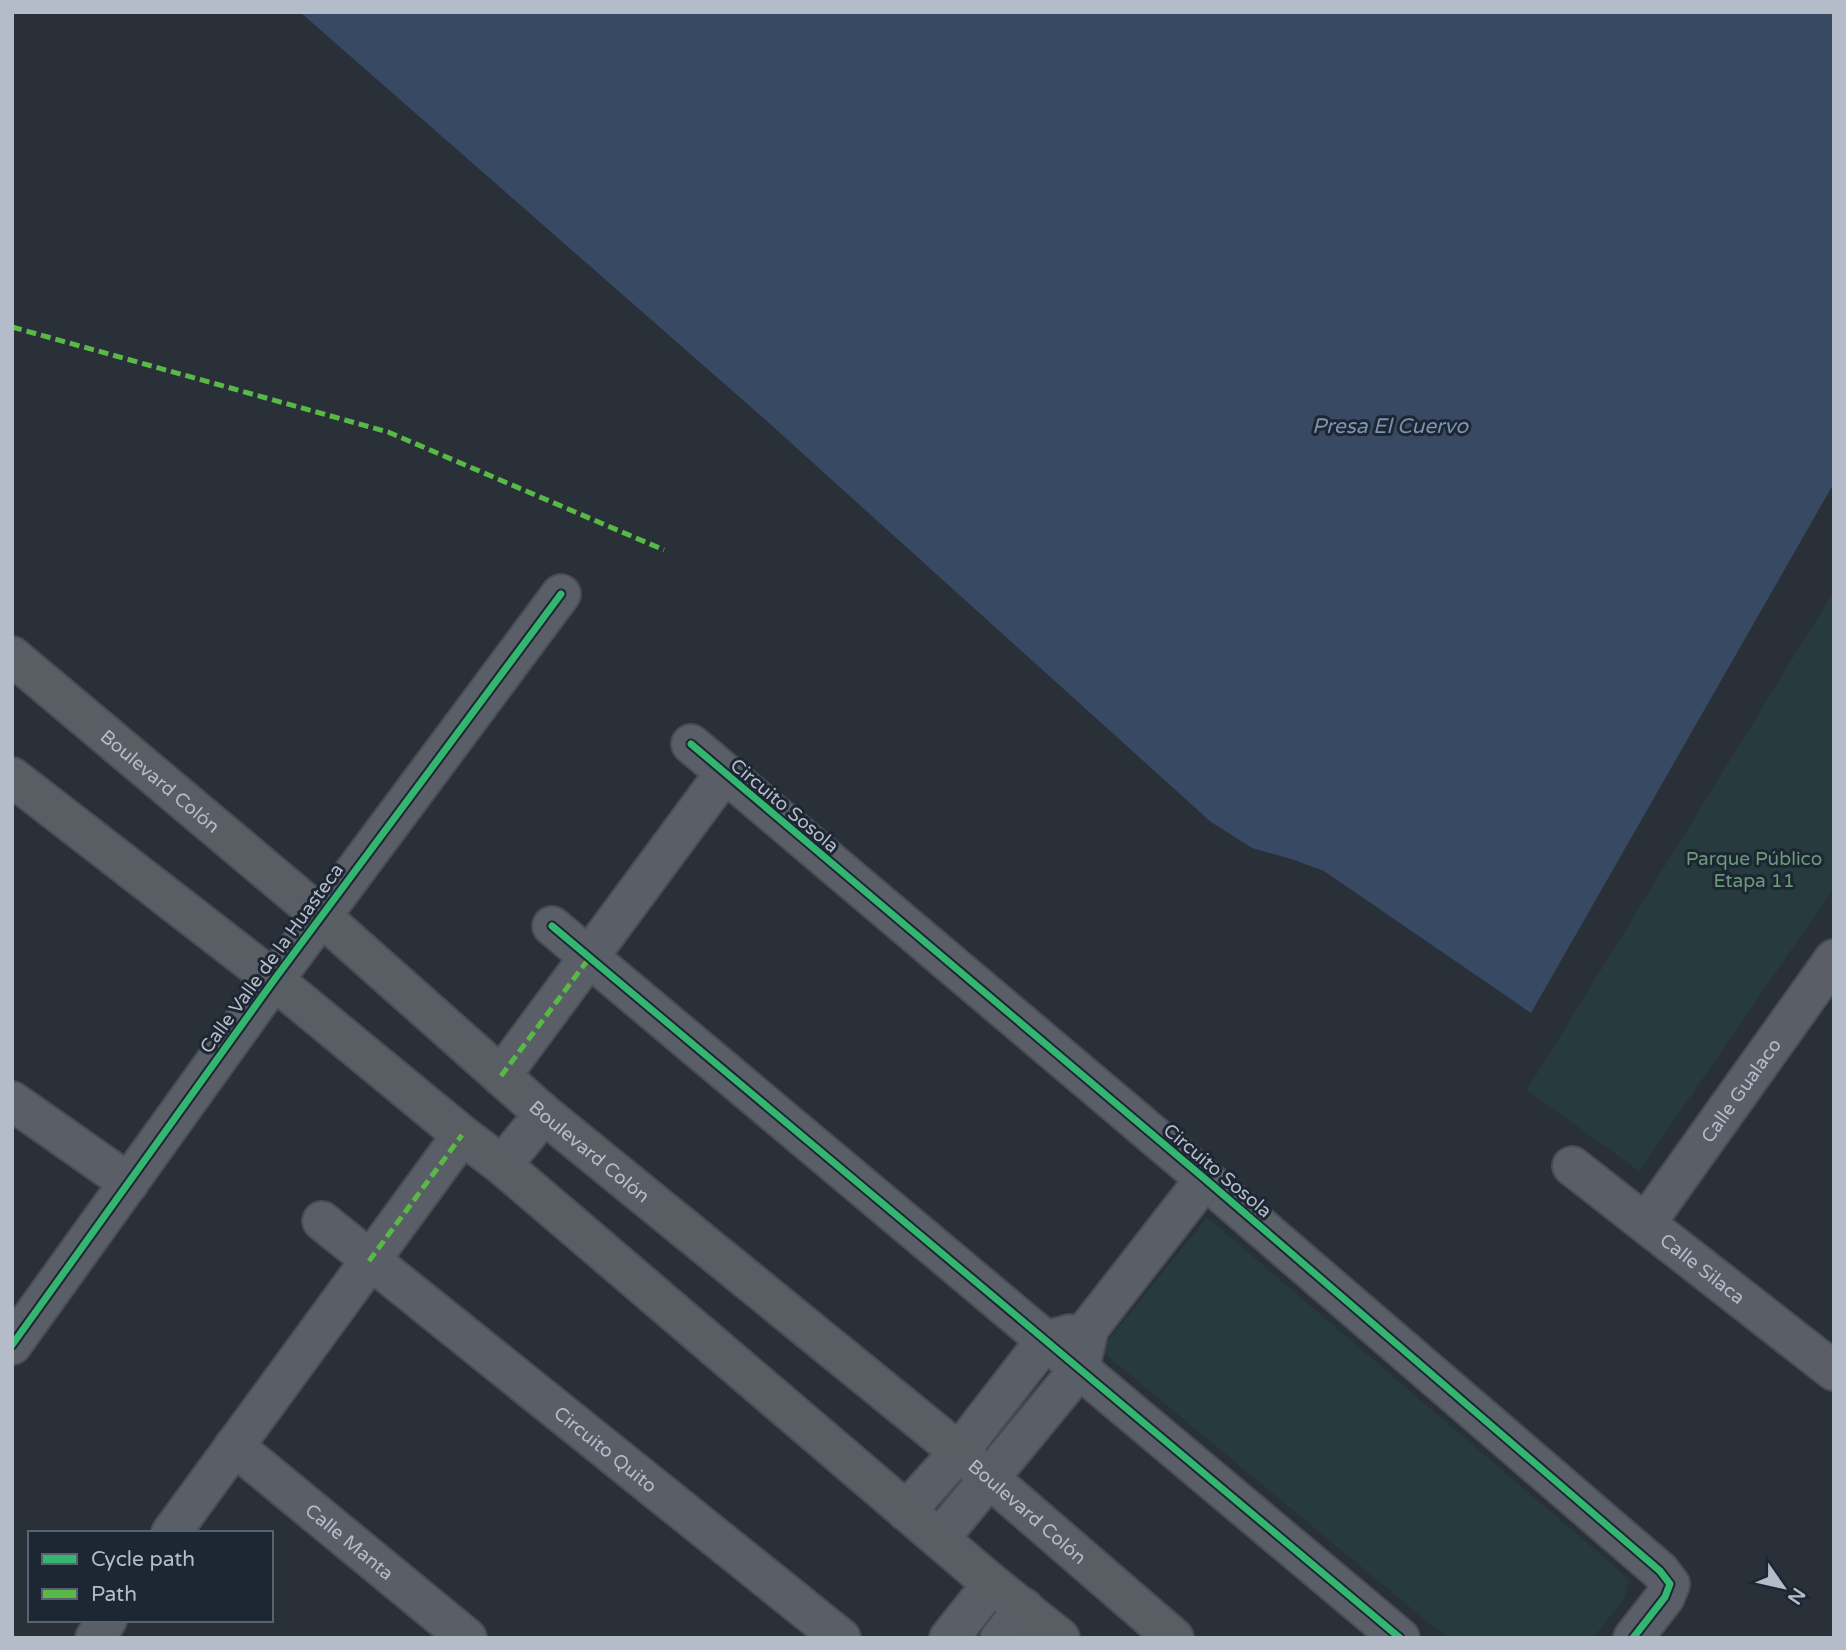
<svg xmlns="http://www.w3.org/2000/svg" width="1846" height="1650" font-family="'Varela Round',sans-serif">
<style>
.green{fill:#273a3e}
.water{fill:#384963}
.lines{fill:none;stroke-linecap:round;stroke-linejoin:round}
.street-casing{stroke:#484c53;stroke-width:42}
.secondary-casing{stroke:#484c53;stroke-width:42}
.street{stroke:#5a5e66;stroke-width:38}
.secondary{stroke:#595d64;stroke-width:38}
.quiet{stroke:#58b947;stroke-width:5;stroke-dasharray:10 5;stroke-linecap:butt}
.cycleway-casing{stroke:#1d2633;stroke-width:11}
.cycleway{stroke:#33b770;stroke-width:7}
.labels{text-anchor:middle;stroke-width:6;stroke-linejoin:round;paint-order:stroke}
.street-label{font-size:19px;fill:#b4bcc9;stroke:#1d2633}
.park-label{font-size:19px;fill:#6b9a76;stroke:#1d2633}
.water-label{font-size:21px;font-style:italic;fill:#7c92b1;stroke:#1d2633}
</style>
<rect width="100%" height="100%" fill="#2a3038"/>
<!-- green -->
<path class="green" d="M 1834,591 L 1834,888 L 1639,1171 L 1527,1090 Z
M 1207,1217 L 1622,1573 L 1629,1581 L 1624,1599 L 1593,1638 L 1447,1638 L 1100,1350 Z"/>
<!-- water -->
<path class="water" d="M 300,12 L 1834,12 L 1834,483 L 1531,1013 L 1324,871 L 1291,859 L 1252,848 L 1211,822 L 760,415 Z"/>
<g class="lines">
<defs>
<g id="street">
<path d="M 691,744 L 1205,1179 L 1660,1571 L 1670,1584 L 1665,1597 L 1633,1638"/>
<path d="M 552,926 L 1400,1638"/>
<path d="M 501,1076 L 724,774"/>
<path d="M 12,1101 L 129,1183"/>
<path d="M 502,1165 L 544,1114"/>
<path id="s1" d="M 1572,1166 L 1834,1371"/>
<path id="s2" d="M 322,1221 L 841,1638"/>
<path id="s3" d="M 1646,1223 L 1834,959"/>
<path d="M 12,1345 L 274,980 L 561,594"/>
<path id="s4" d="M 234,1446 L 467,1638"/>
<path d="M 906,1511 L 959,1452 L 1045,1341 L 1070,1334"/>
<path d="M 171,1533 L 462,1135"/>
<path d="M 939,1539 L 1080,1368 L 1089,1328 L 1205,1179"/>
<path d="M 95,1638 L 107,1620"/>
<path d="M 949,1638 L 992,1584"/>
<path d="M 1000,1638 L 1024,1608"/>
</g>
<g id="secondary">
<path id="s5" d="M 12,656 L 321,916 L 544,1114 L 959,1452 L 1174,1638"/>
<path d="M 12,777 L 274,980 L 462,1135 L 502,1165 L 992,1584 L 1060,1638"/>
</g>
</defs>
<!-- street casing -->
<use href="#street" class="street-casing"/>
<!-- secondary casing -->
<use href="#secondary" class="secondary-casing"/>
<!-- street -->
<use href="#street" class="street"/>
<!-- secondary -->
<use href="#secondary" class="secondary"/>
<!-- quiet -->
<path class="quiet" d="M 12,327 L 388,432 L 664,550
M 501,1076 L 590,957
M 369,1261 L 462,1135"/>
<defs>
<path id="cycleway" d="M 691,744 L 1205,1179 L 1660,1571 L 1670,1584 L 1665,1597 L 1633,1638
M 552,926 L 1400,1638
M 12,1345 L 274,980 L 561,594"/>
</defs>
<!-- cycleway casing -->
<use href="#cycleway" class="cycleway-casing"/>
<!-- cycleway -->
<use href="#cycleway" class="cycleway"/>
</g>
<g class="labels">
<!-- street labels -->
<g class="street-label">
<text dy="7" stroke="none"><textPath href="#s5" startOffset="194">Boulevard Colón</textPath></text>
<text transform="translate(785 805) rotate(40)" y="7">Circuito Sosola</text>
<text transform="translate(271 958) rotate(-54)" y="7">Calle Valle de la Huasteca</text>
<text dy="7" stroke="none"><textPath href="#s3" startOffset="163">Calle Gualaco</textPath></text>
<text dy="7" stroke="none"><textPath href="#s5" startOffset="761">Boulevard Colón</textPath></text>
<text transform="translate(1218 1170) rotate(40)" y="7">Circuito Sosola</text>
<text dy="7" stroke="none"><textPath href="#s1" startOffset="166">Calle Silaca</textPath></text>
<text dy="7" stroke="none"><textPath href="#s2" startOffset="364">Circuito Quito</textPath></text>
<text dy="7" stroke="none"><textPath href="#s5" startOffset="1328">Boulevard Colón</textPath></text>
<text dy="7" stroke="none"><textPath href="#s4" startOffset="150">Calle Manta</textPath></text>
</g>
<!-- park labels -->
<g class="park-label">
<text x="1754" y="865">Parque Público<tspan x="1754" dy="22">Etapa 11</tspan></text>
</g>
<!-- water labels -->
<g class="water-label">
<text x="1390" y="433">Presa El Cuervo</text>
</g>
</g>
<!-- border -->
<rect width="1846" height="1650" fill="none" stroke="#b4bcc9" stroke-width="28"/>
<!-- legend -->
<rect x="28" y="1531" width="245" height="91" fill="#1d2633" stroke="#59626f" stroke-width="2"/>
<rect x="42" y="1554" width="35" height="10" fill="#33b770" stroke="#59626f" stroke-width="2"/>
<text x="91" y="1566" font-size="21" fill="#b4bcc9">Cycle path</text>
<rect x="42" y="1589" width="35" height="10" fill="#58b947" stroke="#59626f" stroke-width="2"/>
<text x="91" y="1601" font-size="21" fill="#b4bcc9">Path</text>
<!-- north arrow -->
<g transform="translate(1783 1587) rotate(124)" stroke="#1d2633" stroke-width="5" paint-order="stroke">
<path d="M0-5L12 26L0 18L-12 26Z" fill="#b4bcc9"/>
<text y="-10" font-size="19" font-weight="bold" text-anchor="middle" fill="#b4bcc9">N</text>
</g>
</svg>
